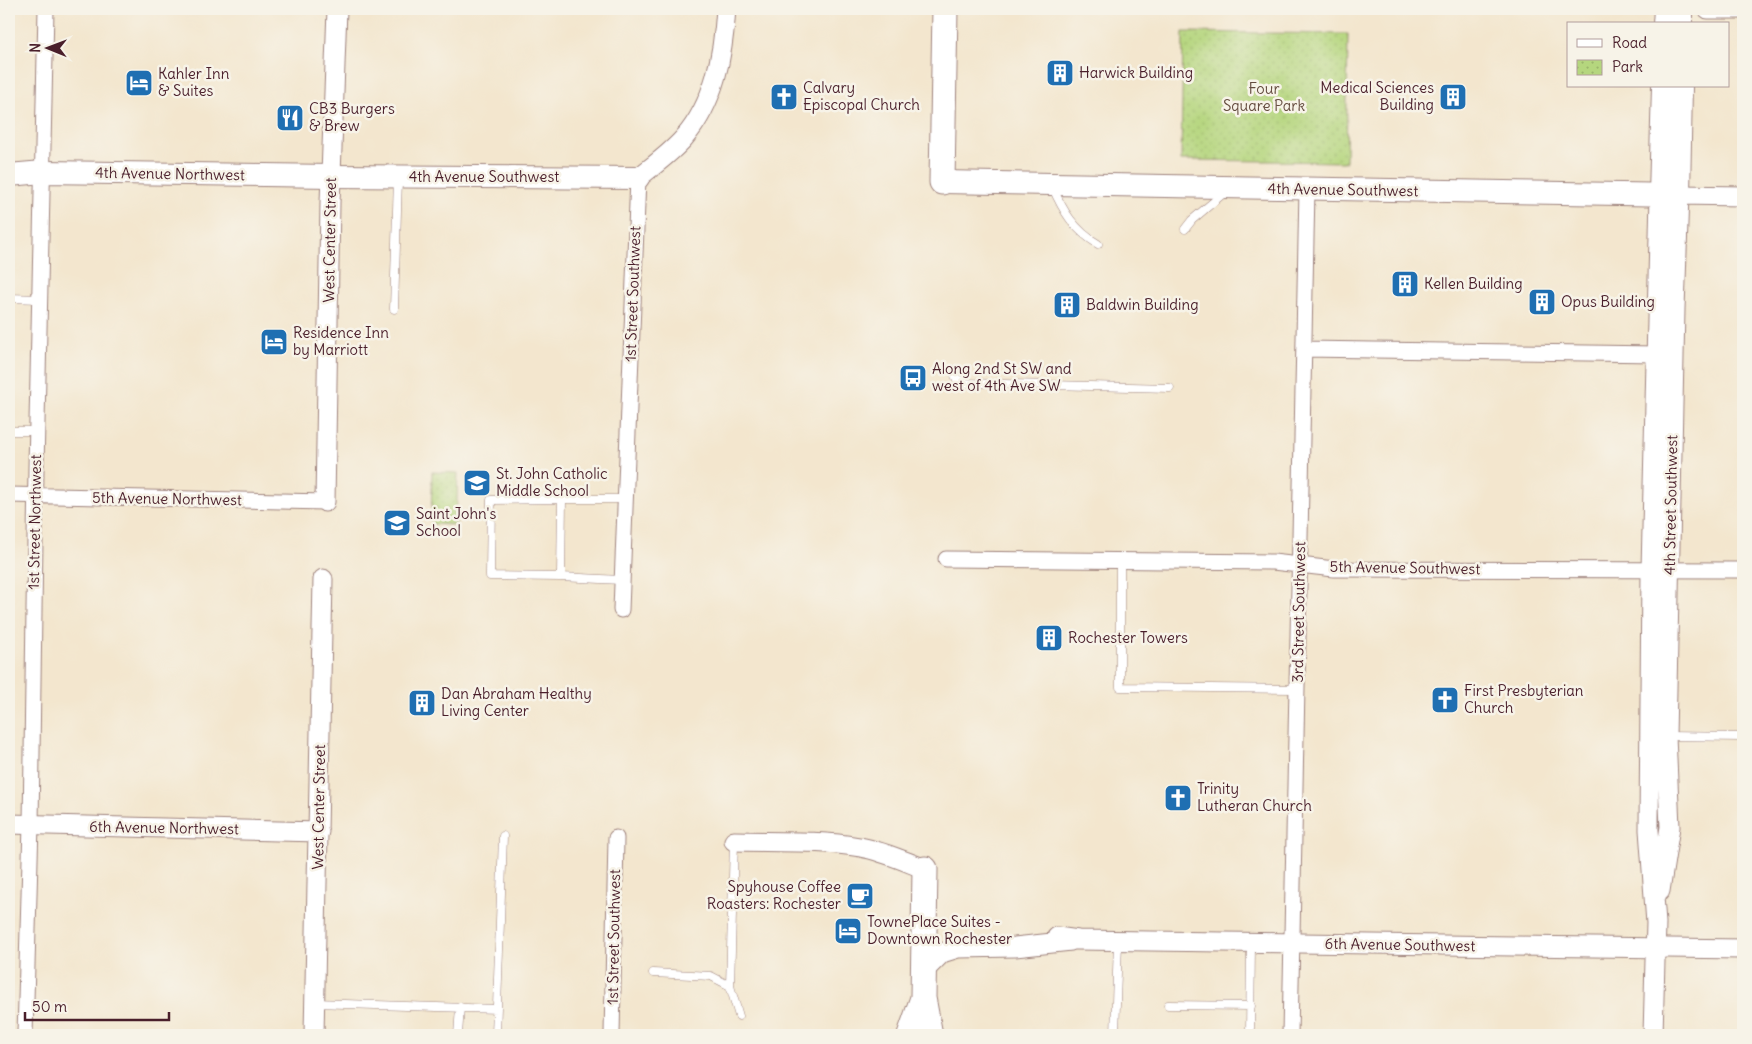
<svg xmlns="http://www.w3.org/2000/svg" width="1752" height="1044" font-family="Delius,sans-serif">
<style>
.park{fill:url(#park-dots);stroke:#807a54}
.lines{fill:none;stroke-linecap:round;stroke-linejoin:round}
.service-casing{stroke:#9e827c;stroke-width:9}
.minor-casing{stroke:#9e827c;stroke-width:17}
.tertiary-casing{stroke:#9e827c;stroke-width:21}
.secondary-casing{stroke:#9e827c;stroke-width:24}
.primary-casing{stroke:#9e827c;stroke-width:27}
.service{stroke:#fff;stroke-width:8}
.minor{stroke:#fff;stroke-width:15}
.tertiary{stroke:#fff;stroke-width:19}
.secondary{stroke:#fff;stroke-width:22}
.primary{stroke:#fff;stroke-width:25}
.labels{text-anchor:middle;stroke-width:5;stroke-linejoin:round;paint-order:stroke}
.poi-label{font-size:15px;fill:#4a1f2b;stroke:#f7f3e8;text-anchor:start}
.park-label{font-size:15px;fill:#654d40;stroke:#f7f3e8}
.street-label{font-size:15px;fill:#4a1f2b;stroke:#f7f3e8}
</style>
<defs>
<pattern id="park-dots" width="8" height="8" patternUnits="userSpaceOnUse" patternTransform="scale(1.25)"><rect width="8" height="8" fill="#b5d67e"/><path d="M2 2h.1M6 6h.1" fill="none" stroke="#9db76d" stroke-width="1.8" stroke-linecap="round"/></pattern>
</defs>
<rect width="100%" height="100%" fill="#f7f3e8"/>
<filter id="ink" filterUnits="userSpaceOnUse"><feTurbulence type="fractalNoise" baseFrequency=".02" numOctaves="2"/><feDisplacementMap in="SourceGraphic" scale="10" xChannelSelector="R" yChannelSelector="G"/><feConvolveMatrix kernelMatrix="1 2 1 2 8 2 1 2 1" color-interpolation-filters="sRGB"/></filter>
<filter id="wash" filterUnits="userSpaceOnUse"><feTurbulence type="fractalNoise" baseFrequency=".0096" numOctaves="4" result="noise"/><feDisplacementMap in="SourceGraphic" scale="20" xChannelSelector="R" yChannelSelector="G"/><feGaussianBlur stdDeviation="1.12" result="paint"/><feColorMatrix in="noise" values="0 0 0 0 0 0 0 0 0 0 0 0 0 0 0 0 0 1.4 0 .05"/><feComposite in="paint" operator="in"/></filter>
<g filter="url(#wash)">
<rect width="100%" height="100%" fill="#f3e6ce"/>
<!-- park -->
<path class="park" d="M 1183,32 L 1348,34 L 1346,162 L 1181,160 Z
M 432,472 L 458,473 L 456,525 L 431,524 Z"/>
</g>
<g filter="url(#ink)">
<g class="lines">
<defs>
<path id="service" d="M 1052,186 C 1063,211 1074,230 1098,244
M 1185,229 L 1192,220 L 1225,192
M 9,298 L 40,299
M 394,309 L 398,178
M 953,370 L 956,378 L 964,383 L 1170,388
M 9,431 L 37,431
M 1120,560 L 1120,687 L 1297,689
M 561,577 L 490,576 L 491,500 L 562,499
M 621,580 L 561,577 L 562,499 L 625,499
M 1666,736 L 1743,737
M 653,973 L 711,976 L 730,986 L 739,1016
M 730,986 L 734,841
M 315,1003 L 497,1009
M 1168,1005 L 1251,1006
M 458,1035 L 460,1007
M 496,1035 L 503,836
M 1115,1035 L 1118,941
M 1250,1035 L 1251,943"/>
<path id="minor" d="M 1304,349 L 1657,354
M 9,495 L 325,502
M 946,559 L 1273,562 L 1334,569 L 1743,570
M 621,610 L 638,178
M 25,1035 L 31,825 L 36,468 L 46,9
M 612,1035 L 616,838
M 1290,1035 L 1307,189"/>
<path id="tertiary" d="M 1708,9 L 1743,9
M 638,178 C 654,165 671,153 684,138 C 715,102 723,55 726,9
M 325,502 L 330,203 L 337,9
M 9,824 L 319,832
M 734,841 C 775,842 819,840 860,847 C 883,851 904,861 925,869
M 1660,891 L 1670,827 L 1666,736 L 1675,309 L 1679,195 L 1743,196
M 1057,937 L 1078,940 L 1743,949
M 923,972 L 942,953 L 958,948 L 1015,947 L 1071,941
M 314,1035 L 323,579
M 1653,1035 L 1656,923 L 1649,830 L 1651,570 L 1660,195"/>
<path id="secondary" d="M 1664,24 L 1665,9
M 1681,24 L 1681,9
M 9,175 L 43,172 L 331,176 L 638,178
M 942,182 L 1679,195 L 1681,86
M 1660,195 L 1663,86"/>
<path id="primary" d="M 942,182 L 945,9
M 925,869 L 923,998 L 930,1035
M 910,1035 L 923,998"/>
</defs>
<!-- service casing -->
<use href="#service" class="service-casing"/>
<!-- minor casing -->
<use href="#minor" class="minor-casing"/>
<!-- tertiary casing -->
<use href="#tertiary" class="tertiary-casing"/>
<!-- secondary casing -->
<use href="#secondary" class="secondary-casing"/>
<!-- primary casing -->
<use href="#primary" class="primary-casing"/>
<!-- service -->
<use href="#service" class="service"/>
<!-- minor -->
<use href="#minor" class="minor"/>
<!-- tertiary -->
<use href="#tertiary" class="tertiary"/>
<!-- secondary -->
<use href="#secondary" class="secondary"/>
<!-- primary -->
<use href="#primary" class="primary"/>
</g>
</g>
<!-- icons -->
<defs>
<symbol id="building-square" viewBox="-11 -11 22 22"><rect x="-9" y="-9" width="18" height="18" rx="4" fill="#1f6fb2" stroke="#f7f3e8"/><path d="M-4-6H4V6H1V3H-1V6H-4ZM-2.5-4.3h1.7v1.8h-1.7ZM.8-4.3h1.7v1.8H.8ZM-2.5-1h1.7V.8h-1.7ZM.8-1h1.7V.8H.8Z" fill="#fff"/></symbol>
<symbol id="hotel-square" viewBox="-11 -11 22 22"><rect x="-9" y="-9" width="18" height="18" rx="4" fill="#1f6fb2" stroke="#f7f3e8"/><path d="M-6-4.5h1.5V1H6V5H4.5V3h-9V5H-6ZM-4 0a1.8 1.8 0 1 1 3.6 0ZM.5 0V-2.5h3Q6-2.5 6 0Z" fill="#fff"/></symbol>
<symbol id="church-square" viewBox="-11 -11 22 22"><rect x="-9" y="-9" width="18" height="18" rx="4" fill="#1f6fb2" stroke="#f7f3e8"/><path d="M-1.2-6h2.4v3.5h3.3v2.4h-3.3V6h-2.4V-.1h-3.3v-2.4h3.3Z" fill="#fff"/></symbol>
<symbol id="restaurant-square" viewBox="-11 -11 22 22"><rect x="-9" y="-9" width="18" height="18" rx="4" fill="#1f6fb2" stroke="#f7f3e8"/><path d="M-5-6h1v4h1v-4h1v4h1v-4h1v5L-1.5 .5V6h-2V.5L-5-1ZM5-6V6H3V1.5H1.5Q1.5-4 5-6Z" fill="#fff"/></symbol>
<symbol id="bus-square" viewBox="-11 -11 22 22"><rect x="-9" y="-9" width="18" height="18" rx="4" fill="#1f6fb2" stroke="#f7f3e8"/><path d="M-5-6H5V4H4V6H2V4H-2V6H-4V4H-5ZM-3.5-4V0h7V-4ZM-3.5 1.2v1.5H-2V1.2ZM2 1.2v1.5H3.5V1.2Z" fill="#fff"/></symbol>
<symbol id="school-square" viewBox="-11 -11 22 22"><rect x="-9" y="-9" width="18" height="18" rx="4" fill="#1f6fb2" stroke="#f7f3e8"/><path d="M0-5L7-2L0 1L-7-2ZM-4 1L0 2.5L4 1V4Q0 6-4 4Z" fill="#fff"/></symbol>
<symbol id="cafe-square" viewBox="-11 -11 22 22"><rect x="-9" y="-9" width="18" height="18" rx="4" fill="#1f6fb2" stroke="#f7f3e8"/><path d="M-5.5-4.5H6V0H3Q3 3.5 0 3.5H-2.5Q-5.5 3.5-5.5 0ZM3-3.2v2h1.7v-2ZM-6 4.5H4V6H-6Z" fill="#fff"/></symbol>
</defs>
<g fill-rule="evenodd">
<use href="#building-square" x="1044" y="57" width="32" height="32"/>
<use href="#hotel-square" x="123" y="67" width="32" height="32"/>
<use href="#church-square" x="768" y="81" width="32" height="32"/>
<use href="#building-square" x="1437" y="81" width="32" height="32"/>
<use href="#restaurant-square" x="274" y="102" width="32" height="32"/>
<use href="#building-square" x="1389" y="268" width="32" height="32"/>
<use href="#building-square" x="1526" y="286" width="32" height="32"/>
<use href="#building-square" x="1051" y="289" width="32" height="32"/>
<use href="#hotel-square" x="258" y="326" width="32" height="32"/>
<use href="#bus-square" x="897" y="362" width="32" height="32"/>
<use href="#school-square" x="461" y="467" width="32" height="32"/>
<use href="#school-square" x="381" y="507" width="32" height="32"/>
<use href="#building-square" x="1033" y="622" width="32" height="32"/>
<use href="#church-square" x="1429" y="684" width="32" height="32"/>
<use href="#building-square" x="406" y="687" width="32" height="32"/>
<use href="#church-square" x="1162" y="782" width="32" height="32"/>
<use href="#cafe-square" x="844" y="880" width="32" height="32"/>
<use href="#hotel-square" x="832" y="915" width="32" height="32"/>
</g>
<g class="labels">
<!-- poi labels -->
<g class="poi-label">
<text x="1079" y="78">Harwick Building</text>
<text x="158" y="79">Kahler Inn<tspan x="158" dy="17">&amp; Suites</tspan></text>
<text x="803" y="93">Calvary<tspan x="803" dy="17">Episcopal Church</tspan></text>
<text x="1434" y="93" text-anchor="end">Medical Sciences<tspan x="1434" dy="17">Building</tspan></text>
<text x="309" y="114">CB3 Burgers<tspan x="309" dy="17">&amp; Brew</tspan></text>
<text x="1424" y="289">Kellen Building</text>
<text x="1561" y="307">Opus Building</text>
<text x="1086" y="310">Baldwin Building</text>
<text x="293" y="338">Residence Inn<tspan x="293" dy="17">by Marriott</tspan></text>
<text x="932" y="374">Along 2nd St SW and<tspan x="932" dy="17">west of 4th Ave SW</tspan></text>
<text x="496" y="479">St. John Catholic<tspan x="496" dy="17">Middle School</tspan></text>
<text x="416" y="519">Saint John's<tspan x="416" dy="17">School</tspan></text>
<text x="1068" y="643">Rochester Towers</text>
<text x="1464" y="696">First Presbyterian<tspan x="1464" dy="17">Church</tspan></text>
<text x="441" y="699">Dan Abraham Healthy<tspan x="441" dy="17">Living Center</tspan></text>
<text x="1197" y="794">Trinity<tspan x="1197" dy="17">Lutheran Church</tspan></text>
<text x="841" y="892" text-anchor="end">Spyhouse Coffee<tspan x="841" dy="17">Roasters: Rochester</tspan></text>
<text x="867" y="927">TownePlace Suites -<tspan x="867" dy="17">Downtown Rochester</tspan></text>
</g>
<!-- park labels -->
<g class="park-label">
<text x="1264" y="94">Four<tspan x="1264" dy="17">Square Park</tspan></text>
</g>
<!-- street labels -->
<g class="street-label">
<text transform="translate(170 174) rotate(1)" y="5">4th Avenue Northwest</text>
<text x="484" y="182">4th Avenue Southwest</text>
<text transform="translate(1343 190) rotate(1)" y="5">4th Avenue Southwest</text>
<text transform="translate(330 240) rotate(-89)" y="5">West Center Street</text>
<text transform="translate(633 294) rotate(-88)" y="5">1st Street Southwest</text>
<text transform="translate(167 499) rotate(1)" y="5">5th Avenue Northwest</text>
<text transform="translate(1671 505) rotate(-89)" y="5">4th Street Southwest</text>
<text transform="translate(35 522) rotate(-89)" y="5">1st Street Northwest</text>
<text transform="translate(1405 568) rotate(1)" y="5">5th Avenue Southwest</text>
<text transform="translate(1299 612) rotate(-89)" y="5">3rd Street Southwest</text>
<text transform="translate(319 807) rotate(-89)" y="5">West Center Street</text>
<text transform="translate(164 828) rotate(1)" y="5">6th Avenue Northwest</text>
<text transform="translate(614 937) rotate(-89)" y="5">1st Street Southwest</text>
<text transform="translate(1400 945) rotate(1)" y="5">6th Avenue Southwest</text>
</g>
</g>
<!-- margin -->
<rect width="1752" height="1044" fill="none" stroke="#f7f3e8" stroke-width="30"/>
<!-- legend -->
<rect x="1567" y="22" width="162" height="65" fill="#f7f3e8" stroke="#b29e9c"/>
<rect x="1577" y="39" width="25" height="8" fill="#ffffff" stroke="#b29e9c"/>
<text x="1612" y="48" font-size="15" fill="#4a1f2b">Road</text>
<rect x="1577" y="60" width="25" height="15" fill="url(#park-dots)" stroke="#b29e9c"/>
<text x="1612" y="72" font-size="15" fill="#4a1f2b">Park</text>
<!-- north arrow -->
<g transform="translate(48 48) rotate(271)" stroke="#f7f3e8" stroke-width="4" paint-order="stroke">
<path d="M0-4L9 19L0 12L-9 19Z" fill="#4a1f2b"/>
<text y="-8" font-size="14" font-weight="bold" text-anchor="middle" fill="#4a1f2b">N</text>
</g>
<!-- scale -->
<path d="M25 1012v8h144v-8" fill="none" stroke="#4a1f2b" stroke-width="2.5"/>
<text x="32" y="1012" font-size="15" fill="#4a1f2b" stroke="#f7f3e8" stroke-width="4" paint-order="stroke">50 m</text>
</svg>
